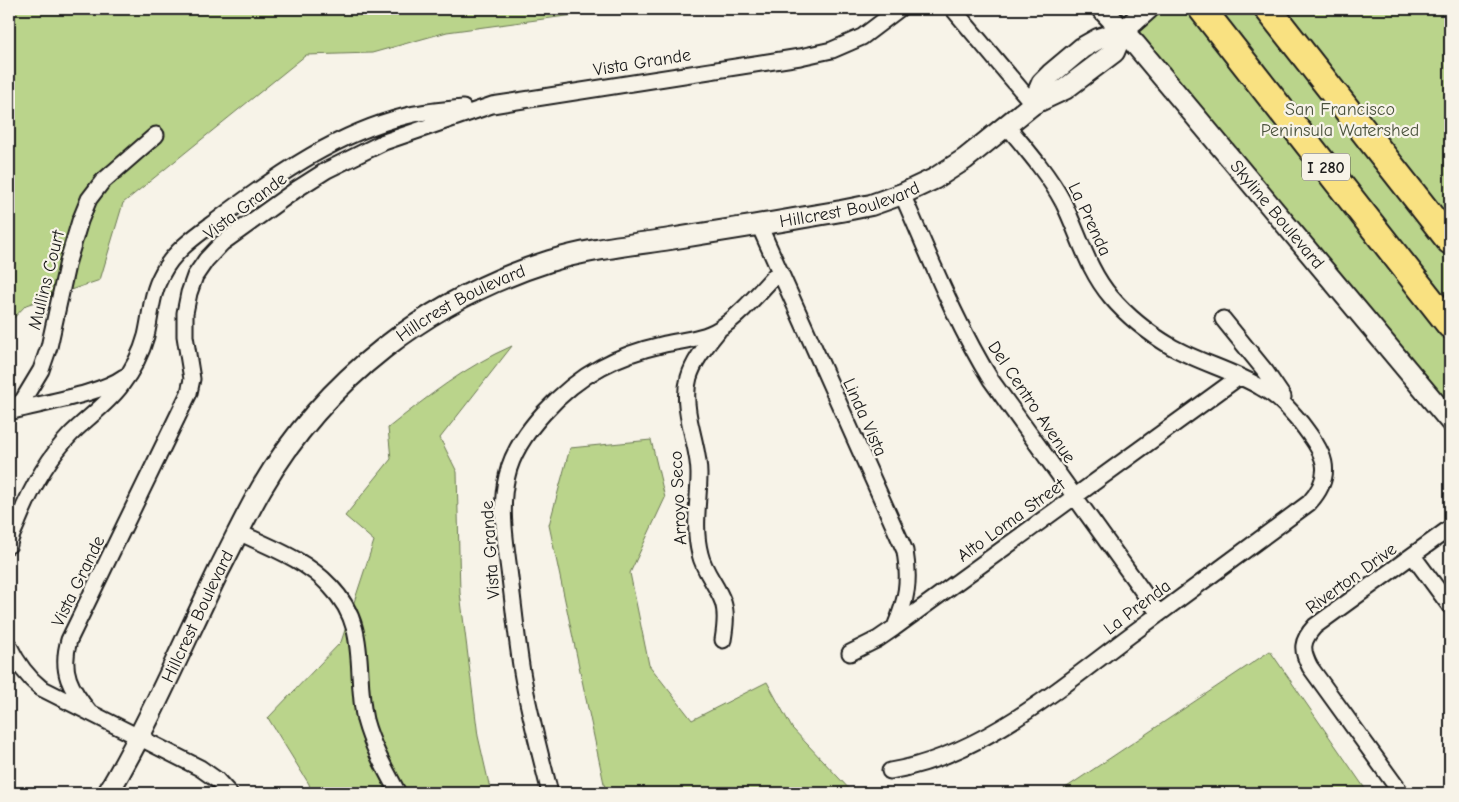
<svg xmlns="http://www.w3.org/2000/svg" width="1459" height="802" font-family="'Comic Neue',sans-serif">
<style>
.green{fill:#bad48b;stroke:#6b7854}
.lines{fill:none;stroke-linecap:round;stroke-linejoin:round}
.street-casing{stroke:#1c1c1c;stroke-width:19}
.secondary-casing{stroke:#1c1c1c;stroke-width:24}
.highway-casing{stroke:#1c1c1c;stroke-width:30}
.street{stroke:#f7f3e8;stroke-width:15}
.secondary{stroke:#f7f3e8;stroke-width:20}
.highway{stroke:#f9e181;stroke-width:26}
.labels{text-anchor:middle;stroke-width:4.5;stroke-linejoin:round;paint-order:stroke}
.shield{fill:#f7f3e8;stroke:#5e5c59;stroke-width:1}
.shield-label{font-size:16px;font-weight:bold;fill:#1c1c1c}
.street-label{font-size:18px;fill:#1c1c1c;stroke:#f7f3e8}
.park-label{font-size:18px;fill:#4b533d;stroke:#f7f3e8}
</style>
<rect width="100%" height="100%" fill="#f7f3e8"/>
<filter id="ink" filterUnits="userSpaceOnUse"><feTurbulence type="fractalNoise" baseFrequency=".02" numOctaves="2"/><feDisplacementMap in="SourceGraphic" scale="10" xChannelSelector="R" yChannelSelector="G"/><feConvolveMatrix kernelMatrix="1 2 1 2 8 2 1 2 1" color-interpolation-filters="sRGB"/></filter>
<g filter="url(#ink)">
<!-- green -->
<path class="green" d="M 9,9 L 618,9 L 447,32 L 372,53 L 306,55 L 123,203 L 100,280 L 26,305 L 9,323 Z
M 1146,9 L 1450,9 L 1450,421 L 1119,30 Z
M 512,346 L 440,438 L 457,472 L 460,593 L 478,736 L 491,793 L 311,793 L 309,784 L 268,718 L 341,642 L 374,541 L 345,516 L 391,459 L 388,428 C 427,397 466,366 512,346 Z
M 651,440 L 665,498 L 630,573 L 649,665 L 692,720 L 767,682 L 792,728 L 853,793 L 606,793 L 549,525 L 570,448 Z
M 1270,651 L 1368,793 L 1058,793 Z"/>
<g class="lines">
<defs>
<path id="street" d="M 953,9 L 1033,104
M 902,194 C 930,257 955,322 991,380 L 1159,614
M 759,225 L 905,551 C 910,581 907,599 895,627
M 1223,319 L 1266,372 L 1283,397
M 718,331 C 687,369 680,384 692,432 C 695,446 699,459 699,474 C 699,501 693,527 700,554 C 704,572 717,585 723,602 C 727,614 725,628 723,640
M 11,411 L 23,400 L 41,370 L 49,347 L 68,261 L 80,221 L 89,199 L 102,182 L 156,135
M 13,411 C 42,403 101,394 124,377
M 238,532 C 270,547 306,560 330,586 C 370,627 354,671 365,720 C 372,746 385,769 398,793
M 9,545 C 10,537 15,529 18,521 C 31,489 48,458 71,434 C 87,418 106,405 120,387 C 132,371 141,355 146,336 C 151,315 151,294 162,274 C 175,248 202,232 224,215 C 280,173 338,133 406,116 C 425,111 444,110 463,108
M 1413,556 L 1450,606
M 9,646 C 17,663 26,676 41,688 L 200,768 L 217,780 L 229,793
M 850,653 L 878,639 L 894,628 L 1239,377
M 90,713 C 70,689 60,671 69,640 L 189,393 L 192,379 L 185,336 L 185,313 L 189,293 L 195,276 L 206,260 L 222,243 L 297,189 L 327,170 L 384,142 L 492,105 L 800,57 L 832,50 L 862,37 L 899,9
M 890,771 C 981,756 1057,690 1129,636 C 1189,592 1249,547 1309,503 C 1337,472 1323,452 1301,423 C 1290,410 1278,396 1262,388 C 1234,371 1201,363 1172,347 C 1150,334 1128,317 1111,297 C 1087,269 1079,234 1063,202 C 1048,174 1027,150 1007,126
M 550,793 C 540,753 529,713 522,672 C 517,641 514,609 510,578 C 506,545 499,509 507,476 C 516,434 564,387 601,367 C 621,356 643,349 665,344 C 683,340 703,339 719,329 C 742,314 760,291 779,271
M 1401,793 L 1310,667 C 1301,650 1301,641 1315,626 L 1450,528"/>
<g id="secondary">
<path id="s1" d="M 1102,9 L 1135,44 L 1450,421"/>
<path d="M 1033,104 L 1042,83 L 1051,74 L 1082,48 L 1098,39 L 1123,31"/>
<path id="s2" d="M 108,793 C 150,722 183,644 219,570 C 233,543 246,515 261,489 C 325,379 429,299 550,261 C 589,249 630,245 670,239 C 727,230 784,221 841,211 L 871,205 L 902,194 L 934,179 L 965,159 L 1033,104 L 1065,89 L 1114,52 L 1123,31 L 1148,9"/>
</g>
<path id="highway" d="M 1202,9 L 1450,325
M 1268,9 L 1450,241"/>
</defs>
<!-- street casing -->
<use href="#street" class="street-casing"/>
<!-- secondary casing -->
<use href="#secondary" class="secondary-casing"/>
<!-- highway casing -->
<use href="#highway" class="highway-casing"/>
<!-- street -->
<use href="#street" class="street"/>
<!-- secondary -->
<use href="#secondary" class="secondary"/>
<!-- highway -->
<use href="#highway" class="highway"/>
</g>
</g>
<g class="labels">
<!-- shield labels -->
<rect class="shield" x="1302" y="153.5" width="48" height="27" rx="4"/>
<g class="shield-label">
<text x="1326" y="173">I 280</text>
</g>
<!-- street labels -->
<g class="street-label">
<text transform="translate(642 62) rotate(-9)" y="6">Vista Grande</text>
<text dy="6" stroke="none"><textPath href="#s2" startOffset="1022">Hillcrest Boulevard</textPath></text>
<text transform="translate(245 206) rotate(-37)" y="6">Vista Grande</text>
<text dy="6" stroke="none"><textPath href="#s1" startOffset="270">Skyline Boulevard</textPath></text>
<text transform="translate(1090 219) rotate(65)" y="6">La Prenda</text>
<text transform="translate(46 280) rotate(-76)" y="6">Mullins Court</text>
<text dy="6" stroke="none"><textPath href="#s2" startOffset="618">Hillcrest Boulevard</textPath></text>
<text transform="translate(1032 402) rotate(56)" y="6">Del Centro Avenue</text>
<text transform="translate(865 417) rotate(66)" y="6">Linda Vista</text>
<text transform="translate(678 498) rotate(-93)" y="6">Arroyo Seco</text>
<text transform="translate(1011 520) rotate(-36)" y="6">Alto Loma Street</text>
<text transform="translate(490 550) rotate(-94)" y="6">Vista Grande</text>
<text transform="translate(1351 578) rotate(-36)" y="6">Riverton Drive</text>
<text transform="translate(78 581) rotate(-64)" y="6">Vista Grande</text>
<text transform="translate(1137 607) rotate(-37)" y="6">La Prenda</text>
<text dy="6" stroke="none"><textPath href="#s2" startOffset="198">Hillcrest Boulevard</textPath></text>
</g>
<!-- park labels -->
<g class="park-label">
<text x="1340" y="115">San Francisco<tspan x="1340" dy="21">Peninsula Watershed</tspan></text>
</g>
</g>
<!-- margin -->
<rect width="1459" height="802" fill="none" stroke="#f7f3e8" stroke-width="30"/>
<rect x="15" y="15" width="1429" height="772" fill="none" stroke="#1c1c1c" stroke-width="2" filter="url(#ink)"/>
</svg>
